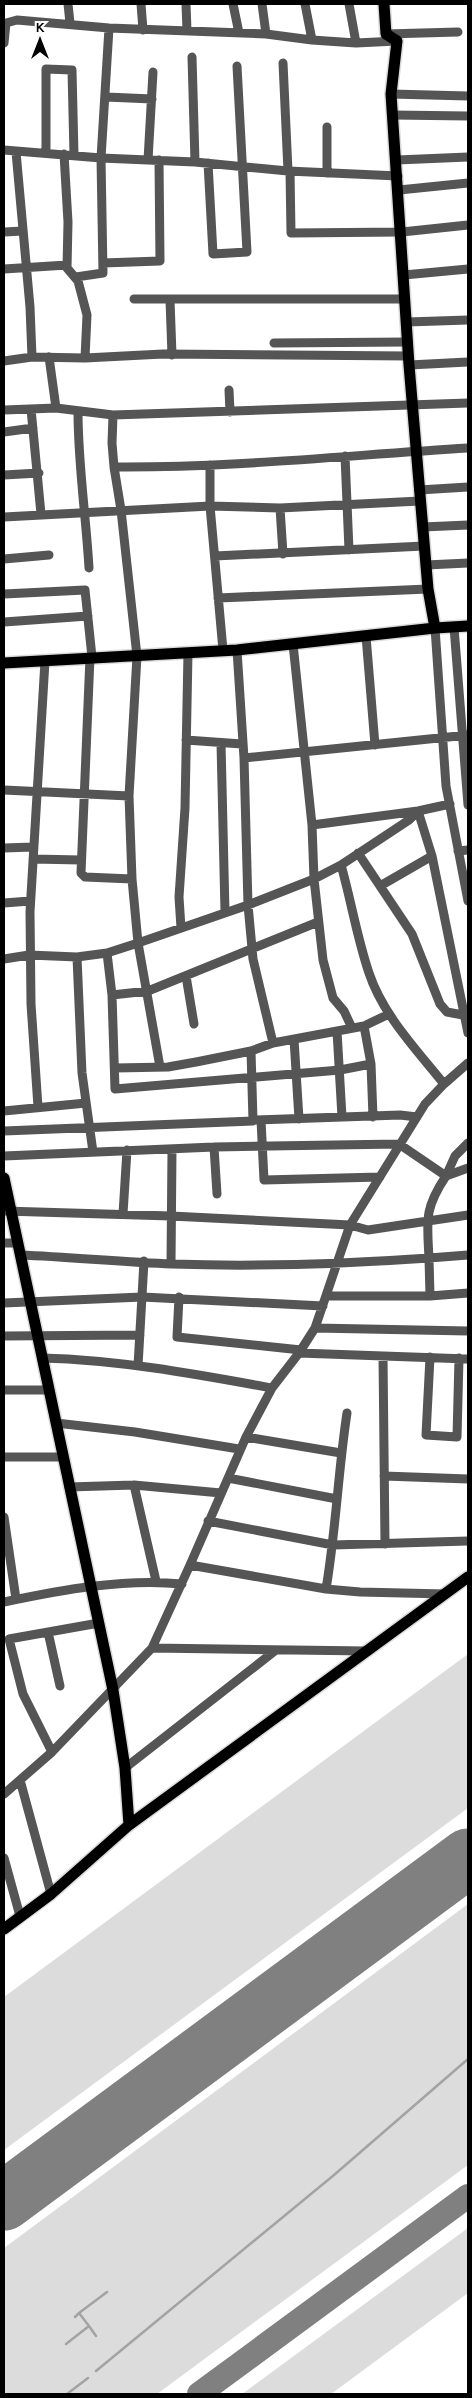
<svg xmlns="http://www.w3.org/2000/svg" width="472" height="2398" font-family="Karla,sans-serif">
<style>
.green{fill:#dcdcdc}
.lines{fill:none;stroke-linecap:round;stroke-linejoin:round}
.stream{stroke:#a3a3a3;stroke-width:2.5}
.taxiway{stroke:#808080;stroke-width:24}
.runway{stroke:#808080;stroke-width:59}
.major-casing{stroke:#dbdbdb;stroke-width:14}
.minor{stroke:#555;stroke-width:9}
.major{stroke:#000;stroke-width:11}
</style>
<rect width="100%" height="100%" fill="#fff"/>
<!-- green -->
<path class="green" d="M 468,1654 L 468,1808 L 4,2150 L 4,1997 Z
M 468,1904 L 468,2165 L 157,2394 L 4,2394 L 4,2248 Z
M 468,2228 L 468,2293 L 331,2394 L 242,2394 Z"/>
<g class="lines">
<!-- stream -->
<path class="stream" d="M 79,2313 L 107,2292
M 75,2317 L 79,2313 L 89,2326
M 66,2344 L 89,2326 L 96,2336
M 96,2371 L 334,2175 L 468,2059
M 67,2394 L 88,2378"/>
<!-- taxiway -->
<path class="taxiway" d="M 199,2394 L 468,2196"/>
<!-- runway -->
<path class="runway" d="M 4,2201 L 468,1858"/>
<defs>
<path id="major" d="M 384,4 L 386,34 L 397,41 L 391,94 L 409,365 L 428,589 L 435,628
M 4,663 L 237,650 L 435,628 L 468,626
M 4,1178 L 113,1690 L 125,1768 L 129,1825
M 4,1929 L 51,1894 L 129,1825 L 468,1577"/>
</defs>
<!-- major casing -->
<use href="#major" class="major-casing"/>
<!-- minor -->
<path class="minor" d="M 68,4 L 70,23
M 141,4 L 143,30
M 186,4 L 187,31
M 233,4 L 239,33
M 262,4 L 266,34
M 305,4 L 312,40
M 349,4 L 356,43
M 386,34 L 458,32
M 4,43 L 6,23 L 17,20 L 109,28 L 266,34 L 312,40 L 356,43 L 397,41
M 192,57 L 195,162
M 283,63 L 288,171
M 391,94 L 468,96
M 106,97 L 152,99
M 393,115 L 468,116
M 4,150 L 101,158 L 195,162 L 288,171 L 398,176
M 16,152 L 30,307 L 32,357
M 46,153 L 46,69 L 72,70 L 74,155
M 64,154 L 68,222 L 67,268 L 78,281 L 87,315 L 85,358
M 148,160 L 153,72
M 397,160 L 468,157
M 208,163 L 213,254 L 247,252 L 237,66
M 290,171 L 291,233 L 402,232 L 468,225
M 327,173 L 327,127
M 399,190 L 468,183
M 4,232 L 23,231
M 103,263 L 160,261 L 159,160
M 4,269 L 67,265
M 404,275 L 468,269
M 76,277 L 103,273 L 101,158 L 109,28
M 134,299 L 405,299
M 170,300 L 172,355
M 407,322 L 468,320
M 274,343 L 408,342
M 49,357 L 56,408
M 4,361 L 32,357 L 85,358 L 163,354 L 409,356
M 409,365 L 468,362
M 229,390 L 230,412
M 31,409 L 41,514
M 4,410 L 56,408 L 113,415 L 468,403
M 78,412 C 78,464 86,516 89,568
M 113,415 L 112,443 L 114,467 L 121,510 L 137,656 L 129,796 L 132,879 L 138,943 L 160,1067
M 4,432 L 33,428
M 345,456 L 349,550
M 210,465 L 210,506 L 223,650
M 114,467 C 232,468 350,455 468,448
M 4,475 L 39,473
M 419,490 L 468,487
M 280,508 L 283,554
M 4,517 L 210,506 L 280,508 L 420,501
M 423,527 L 468,525
M 215,556 L 424,546
M 4,559 L 49,555
M 426,565 L 468,563
M 4,594 L 85,590 L 92,657
M 218,598 L 428,589
M 4,622 L 88,616
M 454,627 L 468,805
M 435,628 L 446,786 L 468,901
M 366,636 L 375,745
M 293,644 L 312,825 L 418,811 L 450,804
M 237,650 L 244,758 L 248,905 L 253,959 L 273,1043
M 90,657 L 81,873 L 85,877 L 132,879
M 186,740 L 242,744
M 221,743 L 225,912
M 244,758 L 468,735
M 4,790 L 129,796
M 312,825 L 314,879 L 323,960 L 333,998 L 344,1011 L 352,1028
M 4,848 L 33,847
M 458,851 L 468,850
M 358,853 L 412,934 L 440,1004 L 447,1012 L 463,1015
M 33,859 L 81,860
M 341,865 C 351,900 357,938 369,973 C 383,1015 416,1049 444,1084
M 380,886 L 432,856
M 4,903 L 30,901
M 181,928 L 179,897 L 185,808 L 188,653
M 107,953 L 112,995 L 115,1089 L 340,1070 L 371,1064
M 77,957 L 82,1073 L 93,1152
M 4,959 L 29,955 L 77,957 L 107,953 L 138,943 L 248,905 L 314,879 L 341,865 L 409,820 L 418,811 L 432,856 L 468,1033
M 186,976 L 194,1024
M 112,995 L 148,991 L 318,922
M 364,1026 L 371,1064 L 373,1117
M 337,1031 L 342,1117
M 294,1039 L 299,1119
M 115,1068 L 168,1067 L 196,1062 L 251,1051 L 273,1043 L 364,1026 L 389,1014
M 38,1107 L 31,1004 L 30,912 L 45,661
M 4,1111 L 86,1103
M 256,1120 L 400,1115 L 417,1117
M 261,1120 L 264,1180 L 380,1177
M 4,1131 L 253,1121 L 251,1051
M 468,1143 L 455,1156 L 446,1176 L 468,1168
M 214,1147 L 217,1194
M 4,1156 L 214,1147 L 399,1144 L 446,1176 C 424,1209 427,1220 429,1258 L 468,1255
M 4,1211 L 171,1216 L 350,1225 L 368,1230 L 468,1215
M 123,1214 L 127,1150
M 4,1243 L 18,1243
M 20,1255 C 71,1257 121,1262 172,1264 C 258,1267 344,1264 429,1258 L 430,1296 L 468,1293
M 171,1264 L 172,1149
M 327,1296 L 430,1296
M 179,1297 L 177,1337 L 301,1350
M 4,1303 L 142,1297 L 323,1306
M 315,1328 L 468,1331
M 4,1336 L 140,1335
M 299,1353 L 468,1359
M 383,1356 L 385,1544
M 430,1357 L 426,1435 L 457,1437 L 459,1358
M 42,1358 C 120,1360 195,1374 272,1388
M 138,1366 L 144,1261
M 4,1390 L 49,1390
M 56,1423 L 135,1432 L 239,1449
M 246,1437 L 341,1453
M 4,1457 L 62,1457
M 384,1476 L 468,1479
M 228,1478 L 337,1499
M 134,1485 L 156,1581
M 69,1487 L 134,1485 L 221,1493
M 4,1517 L 16,1599
M 208,1521 L 333,1545 L 468,1541
M 190,1565 L 326,1589 L 360,1592 L 446,1594
M 326,1589 C 336,1530 338,1472 347,1413
M 4,1602 C 61,1590 124,1578 182,1584
M 48,1632 L 60,1686
M 152,1648 L 368,1651
M 52,1752 L 23,1694 L 9,1639 L 99,1623
M 125,1768 L 276,1650
M 20,1780 L 51,1894
M 4,1794 L 52,1752 L 152,1648 L 190,1565 L 246,1437 L 272,1388 L 299,1353 L 315,1328 L 350,1225 L 425,1104 L 444,1084 L 468,1063
M 4,1858 L 20,1916"/>
<!-- major -->
<use href="#major" class="major"/>
</g>
<!-- border -->
<rect width="472" height="2398" fill="none" stroke="#000000" stroke-width="10"/>
<!-- north arrow -->
<g transform="translate(40 40)" stroke="#ffffff" stroke-width="4" paint-order="stroke">
<path d="M0-4L9 19L0 12L-9 19Z" fill="#000000"/>
<text y="-8" font-size="14" font-weight="bold" text-anchor="middle" fill="#000000">K</text>
</g>
</svg>
